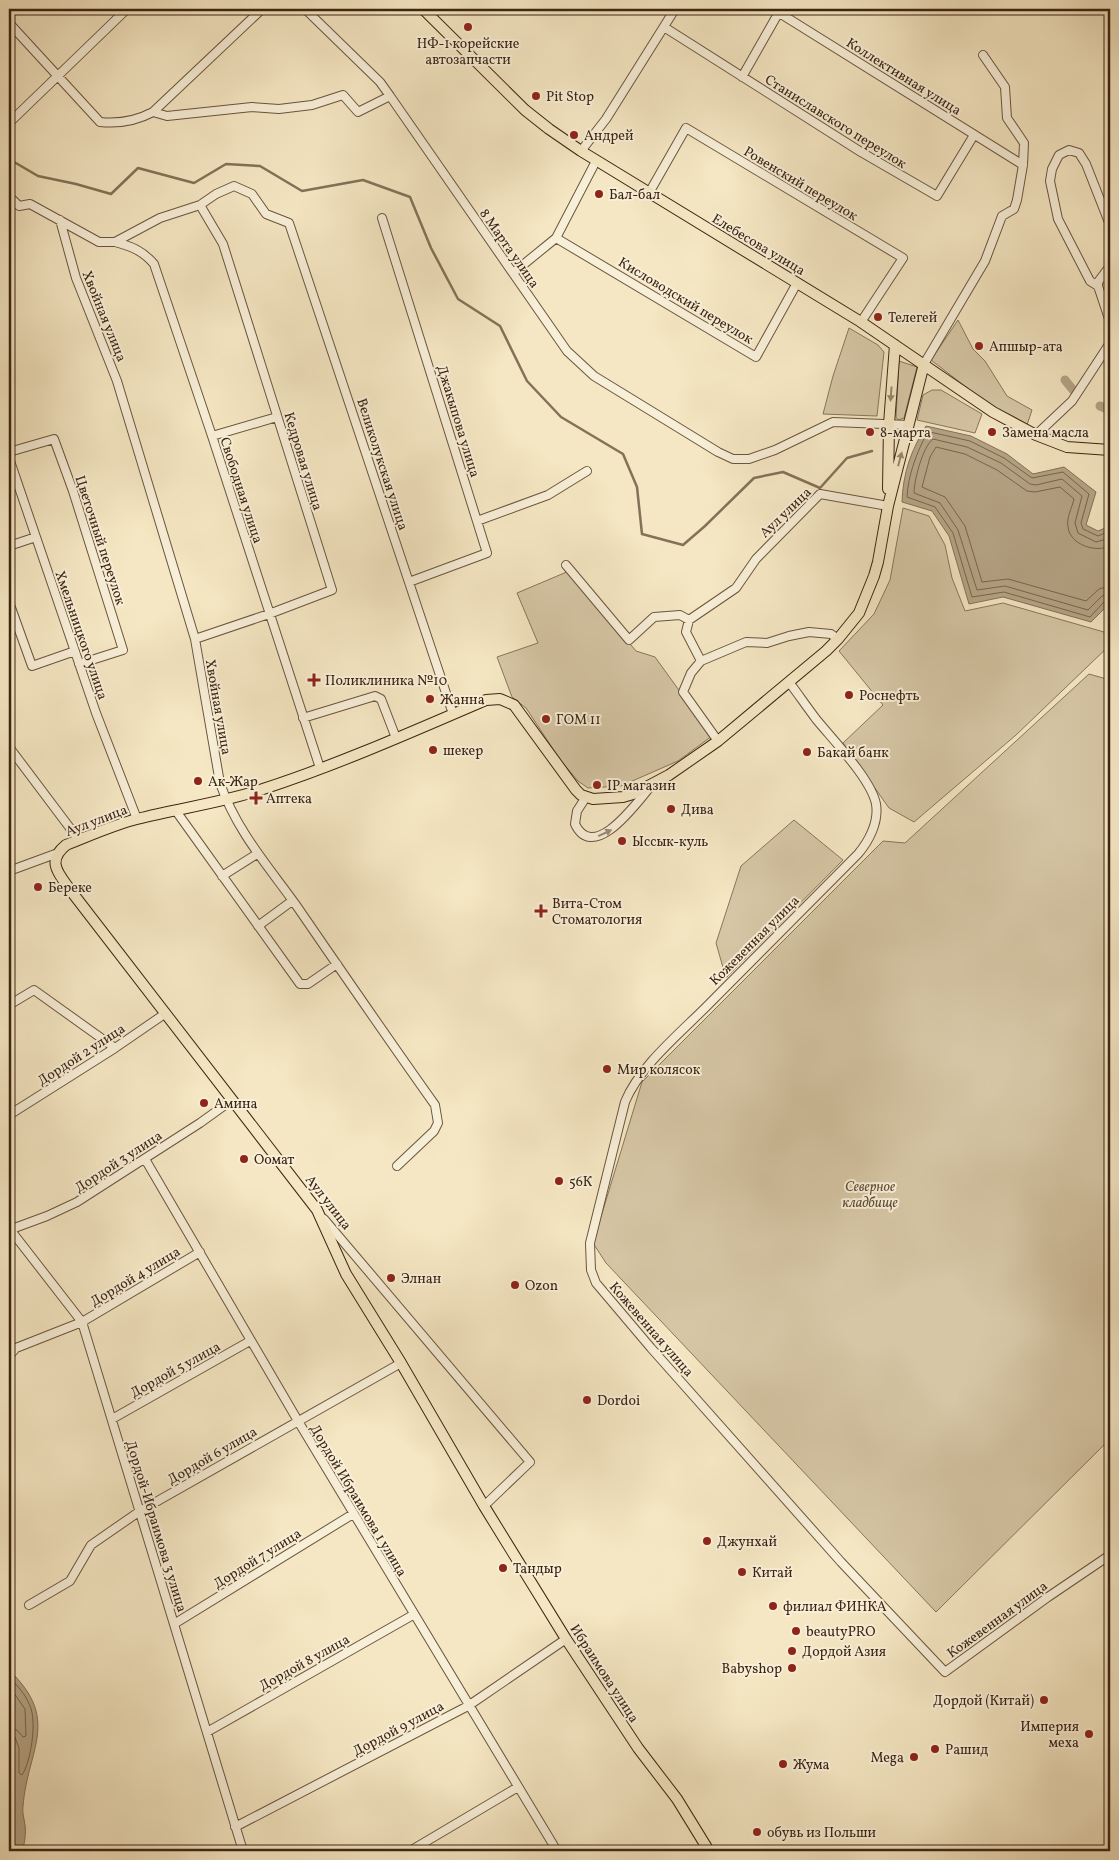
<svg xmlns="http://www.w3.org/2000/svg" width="1119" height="1860" font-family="Vollkorn,serif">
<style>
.green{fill:#d6c6a5;stroke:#89755c}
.water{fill:#b6a587;stroke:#857158}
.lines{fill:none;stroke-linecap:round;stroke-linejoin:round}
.shore{stroke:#79644c;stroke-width:1}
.stream{stroke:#857158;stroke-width:2.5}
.canal{stroke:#b6a587;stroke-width:9}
.minor-casing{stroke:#6a553e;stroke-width:10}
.major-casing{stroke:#3c2412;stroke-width:12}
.minor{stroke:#f8efd8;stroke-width:8}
.major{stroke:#f5e7c3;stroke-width:10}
.oneway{fill:#98866a}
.oneway2{fill:#9a8a75}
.poi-dot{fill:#8f2418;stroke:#f8efd8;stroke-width:2}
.labels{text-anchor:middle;stroke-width:4;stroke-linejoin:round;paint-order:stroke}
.poi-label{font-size:14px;fill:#3c2412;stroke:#f8efd8;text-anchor:start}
.street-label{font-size:14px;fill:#3c2412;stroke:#f8efd8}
.park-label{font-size:14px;font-style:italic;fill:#624c37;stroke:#f8efd8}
</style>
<rect width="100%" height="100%" fill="#f5e7c3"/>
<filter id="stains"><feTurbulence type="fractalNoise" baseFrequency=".004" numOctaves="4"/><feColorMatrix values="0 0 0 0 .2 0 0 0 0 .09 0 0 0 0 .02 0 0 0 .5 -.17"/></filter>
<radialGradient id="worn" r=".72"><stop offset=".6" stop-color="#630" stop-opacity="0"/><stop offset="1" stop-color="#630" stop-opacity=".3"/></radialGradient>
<!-- green -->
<path class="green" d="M 958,320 L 973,349 L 985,361 L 1007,396 L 1032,410 L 1027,425 L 992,407 L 931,360 Z
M 849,328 L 878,345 L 884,352 L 877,416 L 823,414 L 833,376 Z
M 899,361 L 917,367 L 904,418 L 898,420 L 896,417 Z
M 932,390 L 941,390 L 982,414 L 975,433 L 917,420 L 923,395 Z
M 903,508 L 929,516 L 945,545 L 952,578 L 965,611 L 1003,603 L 1104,632 L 1110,639 L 1110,645 L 1016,735 L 914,822 L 889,808 L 843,743 L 883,705 L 839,651 L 874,614 L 890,580 Z
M 569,571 L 636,651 L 655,657 L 712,736 L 678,761 L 630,782 L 621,786 L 588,788 L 578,781 L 561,761 L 526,708 L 512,697 L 497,657 L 538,643 L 517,593 Z
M 1089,674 L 1110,680 L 1110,1439 L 936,1612 L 606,1263 L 593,1243 L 642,1082 L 883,841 L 905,843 Z
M 794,820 L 843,860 L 726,978 L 716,943 L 741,866 Z"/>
<!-- water -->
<path class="water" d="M 926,426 L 971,436 L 1007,454 L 1033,474 L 1064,467 L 1096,492 L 1086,525 L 1098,531 L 1110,526 L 1110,603 L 1091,622 L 1003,597 L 969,604 L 949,536 L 932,511 L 902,502 C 903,472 911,451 926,426 Z
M 9,1670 C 61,1720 28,1748 23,1806 C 22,1812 24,1818 25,1825 C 26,1833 25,1843 22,1851 L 10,1851 L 13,1825 L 9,1806 L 14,1779 L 14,1748 L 9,1734 Z"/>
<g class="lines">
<!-- shore -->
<path class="shore" d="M 1110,531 L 1098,536 L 1083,529 L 1081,523 L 1089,494 L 1063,472 L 1032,478 L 1004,458 L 970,441 L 930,432 L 927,433 C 917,452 908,475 907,497 L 935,507 L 953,533 L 972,597 L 1004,592 L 1090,617 L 1105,601 L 1110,600
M 1110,538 L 1096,542 L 1078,533 L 1075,523 L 1082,496 L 1062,479 L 1036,485 L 1030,484 L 1001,463 L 967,447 L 933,439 C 923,446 914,480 914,493 L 940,503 L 958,530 L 977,590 L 1005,586 L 1088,610 L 1102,596 L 1110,594
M 1110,546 C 1096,553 1070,545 1068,527 C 1066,518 1072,508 1074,499 L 1060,487 L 1035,492 L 1027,491 L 997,470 L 965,454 L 936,447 L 930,457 L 922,487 L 945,497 L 965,526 L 982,582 L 1008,579 L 1086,601 L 1099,589 L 1110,586
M 9,1677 C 17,1685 26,1695 30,1706 C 37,1721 31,1762 22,1775 L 19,1773 L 19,1748 L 15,1737 L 9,1735
M 9,1686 L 25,1709 L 26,1736 L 23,1737 L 17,1730 L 9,1728"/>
<!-- stream -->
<path class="stream" d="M 9,159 L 38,176 L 76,184 L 111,194 L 138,168 L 194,183 L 226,164 L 260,166 L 302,191 L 363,180 L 410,197 L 431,248 L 458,299 L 500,326 L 527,381 L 561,417 L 623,454 L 637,487 L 642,534 L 683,545 L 705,526 L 754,478 L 783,472 L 820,488 L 847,458 L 872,451"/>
<!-- canal -->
<path class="canal" d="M 1065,380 L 1073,390
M 1100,406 L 1110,410"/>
<defs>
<path id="minor" d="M 305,9 L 380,82 L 390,96
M 773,9 L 1023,165
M 9,23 L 100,122 C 119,124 136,121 153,112 L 167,116 L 252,107 L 279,109 L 312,105 L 343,95 L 358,112 L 390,96 L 567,351 L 594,376 L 718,452 L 733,459 L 749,459 L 775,450 L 833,422 L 909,425
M 664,27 L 861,152 L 937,196 L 974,135
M 742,77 L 779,12
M 153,112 L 262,9
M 9,123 L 127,9
M 581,151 L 606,119 L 675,9
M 649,193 L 686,128 L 903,258 L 861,322
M 9,200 L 13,200 L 19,206 L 30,204 L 99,242 L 115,242 L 160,218 L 200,205 L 216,194 L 234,186 L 252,194 L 266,214 L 289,223 L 453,714
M 382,218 L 487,553 L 409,582
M 60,220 L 76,278 L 117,381 L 195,639 L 220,783 C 236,830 268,866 296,905 C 342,972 388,1039 435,1105 L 438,1123 L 434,1131 L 397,1166
M 556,238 L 756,357 L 797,283
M 115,242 C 131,246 143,251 154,264 L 212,436 L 320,768
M 1110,266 L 1098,282 L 1098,286 L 1110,322
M 513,273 L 556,238 L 596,161
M 1098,286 L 1090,281 L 1058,219 L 1050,181 L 1052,169 L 1059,155 L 1069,150 L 1079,153 L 1086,164 L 1110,225
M 924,364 L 985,261 L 1002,216 L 1014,209 L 1017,200 L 1023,165 L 1024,143 L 1007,118 L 1005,87 L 983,55
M 1036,435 L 1072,401 L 1110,343
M 212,436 L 277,417
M 9,452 L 54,439 L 73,491 L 123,650 L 79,664
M 9,458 L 96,713 L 137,819
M 477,521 L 548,495 L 587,471
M 9,546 L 36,537
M 566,565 L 629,640 L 654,617 L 680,615 L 689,620
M 9,602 L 32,666 L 75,651
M 195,639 L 269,614 L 332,590 L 223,244 L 200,205
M 701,661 L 746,642 L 767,643 L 789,636 L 809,632 L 831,634 L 838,639
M 789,682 C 798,694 807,707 816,719 C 833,740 871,779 876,804 C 879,822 869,841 858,854 C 807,905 757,956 706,1007 C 679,1034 639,1067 625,1102 L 590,1243 L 591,1270 L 596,1283 L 651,1348 L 841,1562 L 945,1672 L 1048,1597 L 1110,1555
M 303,718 L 375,696 L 381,699 L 396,738
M 718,741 L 683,692 L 691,673 L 701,661 L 686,632 L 689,620 L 736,588 L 756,559 L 820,494 L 888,506
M 9,747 L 79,840
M 586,797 L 577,811 L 575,824 C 594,864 638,801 651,786
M 176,811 L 300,984 L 308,984 L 337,964
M 9,871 L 58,853
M 222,876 L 257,854
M 258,926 L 292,901
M 9,1005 L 34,990 L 115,1048
M 9,1115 L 115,1048 L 166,1013
M 145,1159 L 298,1421 L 557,1851
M 324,1219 L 530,1462 L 484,1506
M 9,1228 L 82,1322 L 243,1851
M 9,1230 L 47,1216 L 77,1202 L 200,1123 L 232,1100
M 9,1356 L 16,1348 L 82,1322 L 200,1252
M 112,1419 L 250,1341
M 29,1605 L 70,1581 L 91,1545 L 140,1511 L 401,1363
M 174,1624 L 353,1514
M 207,1732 L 413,1615
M 235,1827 L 468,1706 L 566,1639
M 410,1851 L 518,1787"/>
<path id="major" d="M 423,9 L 525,110 L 549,129 L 581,151 L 861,322 L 993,412 L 1036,435 L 1067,447 L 1110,450
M 888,489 L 889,424 L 895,345
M 709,1851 L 677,1799 L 638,1748 L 566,1639 L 484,1506 L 401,1363 L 346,1274 L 317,1210 L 71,891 C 60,875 45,862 66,845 C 89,836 113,825 137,819 C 179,808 222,803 263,789 C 337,765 414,731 486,700 L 500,699 L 514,705 L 576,790 L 581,795 L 593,799 L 623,797 L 633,794 L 669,775 L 718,741 L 826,651 L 838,639 L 859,613 L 874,576 L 878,562 L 888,506 L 924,364"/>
</defs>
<!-- minor casing -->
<use href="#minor" class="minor-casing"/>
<!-- major casing -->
<use href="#major" class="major-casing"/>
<!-- minor -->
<use href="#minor" class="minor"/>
<!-- major -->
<use href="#major" class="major"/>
</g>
<!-- one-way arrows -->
<defs><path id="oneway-solid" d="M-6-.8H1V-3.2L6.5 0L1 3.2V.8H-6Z" transform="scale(1.25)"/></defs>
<g class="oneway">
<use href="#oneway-solid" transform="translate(891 394) rotate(94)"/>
<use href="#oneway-solid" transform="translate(900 459) rotate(-75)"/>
</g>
<use class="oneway2" href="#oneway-solid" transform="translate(605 833) rotate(-25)"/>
<!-- markers -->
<g class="poi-dot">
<circle cx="468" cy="27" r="5"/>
<circle cx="536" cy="96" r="5"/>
<circle cx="574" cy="135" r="5"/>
<circle cx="599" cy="194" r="5"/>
<circle cx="878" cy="317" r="5"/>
<circle cx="979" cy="346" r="5"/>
<circle cx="870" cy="432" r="5"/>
<circle cx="992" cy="432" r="5"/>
<path d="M311.5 672.5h5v5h5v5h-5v5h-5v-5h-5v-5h5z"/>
<circle cx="849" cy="695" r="5"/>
<circle cx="430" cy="699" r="5"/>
<circle cx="546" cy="719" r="5"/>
<circle cx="433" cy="750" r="5"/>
<circle cx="807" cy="752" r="5"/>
<circle cx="198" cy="781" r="5"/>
<circle cx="597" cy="785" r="5"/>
<path d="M253.5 790.5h5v5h5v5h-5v5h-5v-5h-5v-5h5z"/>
<circle cx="671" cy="809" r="5"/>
<circle cx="622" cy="841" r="5"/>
<circle cx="38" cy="887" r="5"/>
<path d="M538.5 903.5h5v5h5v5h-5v5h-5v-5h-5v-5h5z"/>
<circle cx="607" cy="1069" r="5"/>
<circle cx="204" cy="1103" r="5"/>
<circle cx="244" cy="1159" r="5"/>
<circle cx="559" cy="1181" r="5"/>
<circle cx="391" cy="1278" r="5"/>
<circle cx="515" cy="1285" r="5"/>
<circle cx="587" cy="1400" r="5"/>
<circle cx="707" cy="1541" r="5"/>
<circle cx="503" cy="1568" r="5"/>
<circle cx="742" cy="1572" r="5"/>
<circle cx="773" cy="1606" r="5"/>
<circle cx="796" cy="1631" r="5"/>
<circle cx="792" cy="1651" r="5"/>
<circle cx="792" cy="1668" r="5"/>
<circle cx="1044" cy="1700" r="5"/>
<circle cx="1089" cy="1734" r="5"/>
<circle cx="935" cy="1749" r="5"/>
<circle cx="914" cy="1757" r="5"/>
<circle cx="783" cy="1764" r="5"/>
<circle cx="757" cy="1832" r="5"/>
</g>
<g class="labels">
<!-- poi labels -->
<g class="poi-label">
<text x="468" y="48" text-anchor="middle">НФ-1 корейские<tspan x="468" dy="16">автозапчасти</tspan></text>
<text x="546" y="101">Pit Stop</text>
<text x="584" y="140">Андрей</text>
<text x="609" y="199">Бал-бал</text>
<text x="888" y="322">Телегей</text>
<text x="989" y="351">Апшыр-ата</text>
<text x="880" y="437">8-марта</text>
<text x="1002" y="437">Замена масла</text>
<text x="325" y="685">Поликлиника №10</text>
<text x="859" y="700">Роснефть</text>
<text x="440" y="704">Жанна</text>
<text x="556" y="724">ГОМ 11</text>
<text x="443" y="755">шекер</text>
<text x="817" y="757">Бакай банк</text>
<text x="208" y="786">Ак-Жар</text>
<text x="607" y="790">IP магазин</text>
<text x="266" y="803">Аптека</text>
<text x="681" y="814">Дива</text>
<text x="632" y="846">Ыссык-куль</text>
<text x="48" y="892">Береке</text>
<text x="552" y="908">Вита-Стом<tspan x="552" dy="16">Стоматология</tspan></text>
<text x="617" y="1074">Мир колясок</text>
<text x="214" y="1108">Амина</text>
<text x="254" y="1164">Оомат</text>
<text x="569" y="1186">56К</text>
<text x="401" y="1283">Элнан</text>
<text x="525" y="1290">Ozon</text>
<text x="597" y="1405">Dordoi</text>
<text x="717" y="1546">Джунхай</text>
<text x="513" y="1573">Тандыр</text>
<text x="752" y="1577">Китай</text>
<text x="783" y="1611">филиал ФИНКА</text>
<text x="806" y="1636">beautyPRO</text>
<text x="802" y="1656">Дордой Азия</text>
<text x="782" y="1673" text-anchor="end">Babyshop</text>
<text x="1034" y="1705" text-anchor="end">Дордой (Китай)</text>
<text x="1079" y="1731" text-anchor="end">Империя<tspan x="1079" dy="16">меха</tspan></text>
<text x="945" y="1754">Рашид</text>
<text x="904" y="1762" text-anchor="end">Mega</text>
<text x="793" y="1769">Жума</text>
<text x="767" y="1837">обувь из Польши</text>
</g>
<!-- street labels -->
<g class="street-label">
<text transform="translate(904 76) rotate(32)" y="5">Коллективная улица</text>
<text transform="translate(836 121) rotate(32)" y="5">Станиславского переулок</text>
<text transform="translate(801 183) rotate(31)" y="5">Ровенский переулок</text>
<text transform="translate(759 244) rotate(31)" y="5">Елебесова улица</text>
<text transform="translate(510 248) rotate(55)" y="5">8 Марта улица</text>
<text transform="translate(686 300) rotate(31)" y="5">Кисловодский переулок</text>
<text transform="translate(105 316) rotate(68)" y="5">Хвойная улица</text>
<text transform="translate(459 421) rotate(73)" y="5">Джакыпова улица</text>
<text transform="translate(304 461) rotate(73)" y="5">Кедровая улица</text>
<text transform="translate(383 464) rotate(72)" y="5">Великолукская улица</text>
<text transform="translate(242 490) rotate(72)" y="5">Свободная улица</text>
<text transform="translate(785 512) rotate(-44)" y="5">Аул улица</text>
<text transform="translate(101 540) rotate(72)" y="5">Цветочный переулок</text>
<text transform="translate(82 635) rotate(71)" y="5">Хмельницкого улица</text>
<text transform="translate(219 707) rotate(80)" y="5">Хвойная улица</text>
<text transform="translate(96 820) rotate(-21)" y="5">Аул улица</text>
<text transform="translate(754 940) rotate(-45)" y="5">Кожевенная улица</text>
<text transform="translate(81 1054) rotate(-33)" y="5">Дордой 2 улица</text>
<text transform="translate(118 1161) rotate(-33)" y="5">Дордой 3 улица</text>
<text transform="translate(329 1202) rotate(52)" y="5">Аул улица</text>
<text transform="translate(135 1276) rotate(-31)" y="5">Дордой 4 улица</text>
<text transform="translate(652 1329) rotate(49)" y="5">Кожевенная улица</text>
<text transform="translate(175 1369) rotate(-29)" y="5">Дордой 5 улица</text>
<text transform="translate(212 1455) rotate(-30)" y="5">Дордой 6 улица</text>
<text transform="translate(359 1500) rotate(59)" y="5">Дордой Ибраимова 1 улица</text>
<text transform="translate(157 1526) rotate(73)" y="5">Дордой-Ибраимова 3 улица</text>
<text transform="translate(257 1558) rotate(-32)" y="5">Дордой 7 улица</text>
<text transform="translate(997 1619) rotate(-36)" y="5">Кожевенная улица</text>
<text transform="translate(304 1662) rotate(-29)" y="5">Дордой 8 улица</text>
<text transform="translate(605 1673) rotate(57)" y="5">Ибраимова улица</text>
<text transform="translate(398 1728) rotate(-28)" y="5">Дордой 9 улица</text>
</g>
<!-- park labels -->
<g class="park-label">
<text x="870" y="1191">Северное<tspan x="870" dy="16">кладбище</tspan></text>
</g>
</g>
<!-- margin -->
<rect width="1119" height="1860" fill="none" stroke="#f5e7c3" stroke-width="30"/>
<rect x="10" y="10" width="1099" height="1840" fill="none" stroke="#3c2412" stroke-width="2.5"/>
<rect x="15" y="15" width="1089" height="1830" fill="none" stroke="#3c2412"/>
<rect width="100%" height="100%" filter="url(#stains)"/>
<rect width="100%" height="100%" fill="url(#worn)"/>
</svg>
